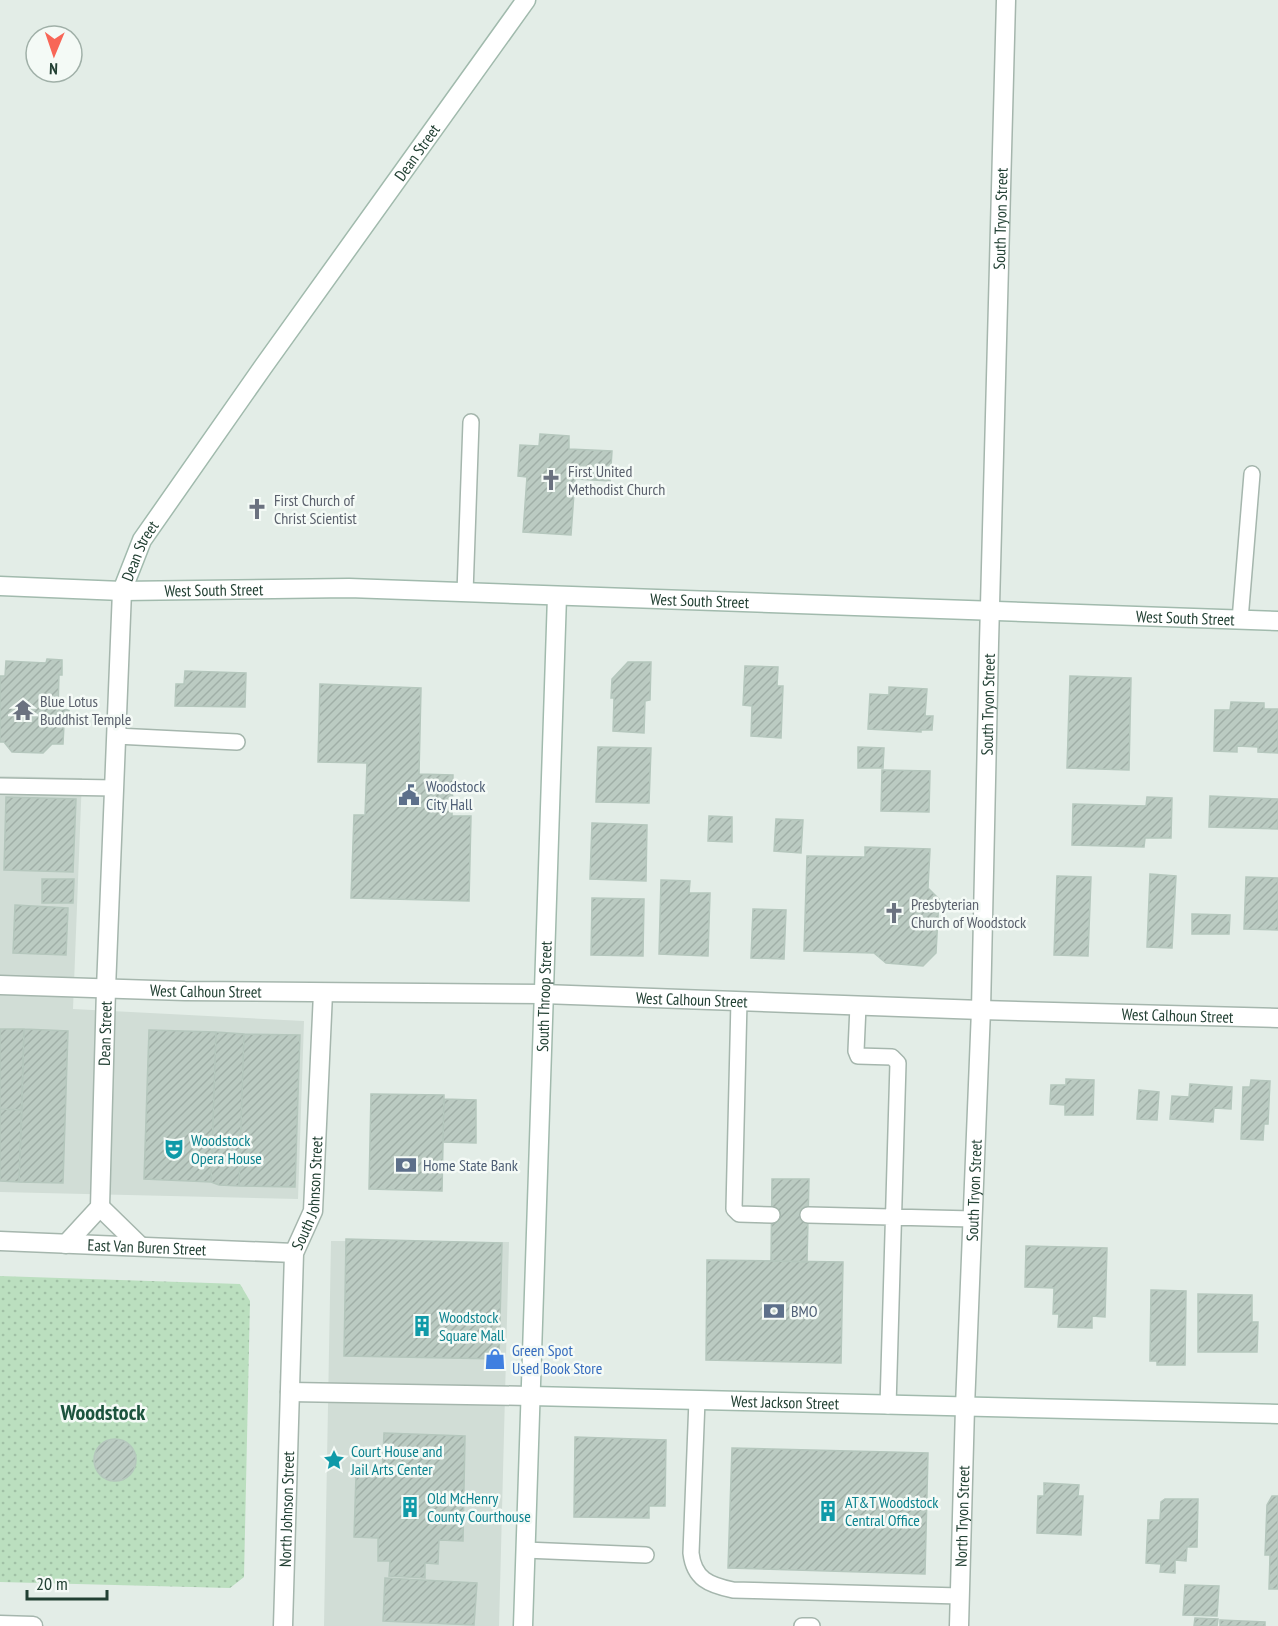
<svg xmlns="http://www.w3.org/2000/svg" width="1278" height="1626" font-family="'PT Sans Narrow',sans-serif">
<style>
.built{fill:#d1ddd6}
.park{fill:url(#park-dots)}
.building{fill:url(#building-hatch);stroke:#b5c7bd;stroke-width:1.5}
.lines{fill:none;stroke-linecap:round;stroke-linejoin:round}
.lane-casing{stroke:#a5b6ad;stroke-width:18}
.street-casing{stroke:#a5b6ad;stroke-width:21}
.secondary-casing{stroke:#a1baad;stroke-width:21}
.lane{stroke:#fff;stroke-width:15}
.street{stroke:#fff;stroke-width:18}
.secondary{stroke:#fff;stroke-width:18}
.labels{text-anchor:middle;stroke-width:5;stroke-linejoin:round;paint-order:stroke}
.street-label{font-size:16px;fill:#224033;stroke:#f4faf6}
.worship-label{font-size:16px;fill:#5b616d;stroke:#f4faf6;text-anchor:start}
.service-label{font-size:16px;fill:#4e5e75;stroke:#f4faf6;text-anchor:start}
.culture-label{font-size:16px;fill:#0d838f;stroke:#f4faf6;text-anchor:start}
.shop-label{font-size:16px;fill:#366cbe;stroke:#f4faf6;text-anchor:start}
.district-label{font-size:22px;font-weight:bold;fill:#1c533d;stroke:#f4faf6}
</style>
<defs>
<pattern id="park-dots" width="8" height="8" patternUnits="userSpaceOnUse" patternTransform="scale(1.5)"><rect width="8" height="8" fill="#bbdfbf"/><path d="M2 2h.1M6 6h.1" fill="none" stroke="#a0c0a5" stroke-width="1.8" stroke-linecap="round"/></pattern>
<pattern id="building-hatch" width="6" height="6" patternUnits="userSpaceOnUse" patternTransform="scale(1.5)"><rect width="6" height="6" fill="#bbcbc2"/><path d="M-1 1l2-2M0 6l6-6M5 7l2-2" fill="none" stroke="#a0afa7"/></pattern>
</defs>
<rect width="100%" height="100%" fill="#e3ede7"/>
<!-- built -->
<path class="built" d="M 0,776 L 82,778 L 73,1009 L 304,1021 L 298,1199 L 0,1192 Z
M 331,1241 L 509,1242 L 499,1626 L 324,1626 Z"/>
<!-- park -->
<path class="park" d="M 0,1276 L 240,1284 L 250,1301 L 244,1577 L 230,1588 L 0,1582 Z"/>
<!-- building -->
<path class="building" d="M 540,434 L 569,436 L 569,449 L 612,451 L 610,481 L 575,479 L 571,535 L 523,532 L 527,477 L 518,476 L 520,445 L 539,446 Z
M 47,659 L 62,660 L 62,675 L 59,675 L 58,709 L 69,710 L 69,724 L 64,724 L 63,744 L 52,744 L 43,753 L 12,752 L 4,742 L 0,742 L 0,676 L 5,676 L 6,661 L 46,663 Z
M 628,662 L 651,662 L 650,700 L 645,701 L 644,733 L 613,731 L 614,698 L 611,698 L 612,679 Z
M 745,666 L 778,667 L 777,686 L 783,686 L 781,738 L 751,736 L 752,706 L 743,705 Z
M 185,671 L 246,673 L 245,707 L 175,706 L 176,684 L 184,684 Z
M 1070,676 L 1131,678 L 1129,770 L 1067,768 Z
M 320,684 L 421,688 L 419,774 L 453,775 L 452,816 L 471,816 L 469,901 L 351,898 L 354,815 L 365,815 L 367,763 L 318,762 Z
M 889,687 L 927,689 L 925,716 L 933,716 L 932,730 L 921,730 L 921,732 L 868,729 L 870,694 L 889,695 Z
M 1231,702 L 1264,703 L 1264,709 L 1278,709 L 1278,753 L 1258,752 L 1258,747 L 1237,746 L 1237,752 L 1214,751 L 1215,710 L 1230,710 Z
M 598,747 L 651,748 L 649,803 L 596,802 Z
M 858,747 L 884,748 L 883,768 L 858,768 Z
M 882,770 L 930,771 L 929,812 L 881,811 Z
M 1210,796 L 1278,799 L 1278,829 L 1209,827 Z
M 6,797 L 76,799 L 73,872 L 4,870 Z
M 1147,797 L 1172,798 L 1171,838 L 1145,838 L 1144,847 L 1072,845 L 1073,804 L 1146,806 Z
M 709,816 L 732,817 L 732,842 L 708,841 Z
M 776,819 L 803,820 L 801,853 L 774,851 Z
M 592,823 L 647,825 L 646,881 L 590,879 Z
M 865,847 L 930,849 L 928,888 L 939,899 L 936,953 L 923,966 L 886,963 L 874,953 L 804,951 L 807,856 L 865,857 Z
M 1150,874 L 1176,876 L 1172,948 L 1147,947 Z
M 1057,876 L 1091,877 L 1088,956 L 1054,955 Z
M 1246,877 L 1278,878 L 1278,930 L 1244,929 Z
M 42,879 L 74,879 L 73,903 L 42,903 Z
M 661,880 L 690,881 L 689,893 L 710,893 L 708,956 L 659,954 Z
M 592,898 L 644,899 L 643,956 L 591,955 Z
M 15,905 L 68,908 L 66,955 L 13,953 Z
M 753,909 L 786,910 L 784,959 L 751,958 Z
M 1192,914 L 1230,915 L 1229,934 L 1192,934 Z
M 0,1029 L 24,1029 L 22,1110 L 0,1109 Z
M 24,1029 L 68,1031 L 63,1183 L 19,1182 Z
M 149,1030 L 216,1032 L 211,1182 L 144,1179 Z
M 216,1032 L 244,1034 L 239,1186 L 219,1185 L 211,1182 Z
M 244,1034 L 300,1035 L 295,1187 L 239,1186 Z
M 1066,1079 L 1094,1080 L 1093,1115 L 1065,1115 L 1065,1105 L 1050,1104 L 1051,1085 L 1066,1085 Z
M 1251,1080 L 1270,1081 L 1268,1124 L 1264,1124 L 1263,1140 L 1241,1139 L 1243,1087 L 1250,1087 Z
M 1190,1084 L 1232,1087 L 1231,1109 L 1214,1108 L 1213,1122 L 1170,1119 L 1172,1096 L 1189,1097 Z
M 1139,1090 L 1159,1092 L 1157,1120 L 1137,1119 Z
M 371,1094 L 444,1095 L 442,1191 L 369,1189 Z
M 444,1099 L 476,1100 L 476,1143 L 443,1142 Z
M 0,1109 L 22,1110 L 19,1182 L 0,1181 Z
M 772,1179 L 809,1179 L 807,1262 L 771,1261 Z
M 346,1239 L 502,1243 L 499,1359 L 344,1356 Z
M 1026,1246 L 1107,1248 L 1105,1317 L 1092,1316 L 1092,1328 L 1058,1327 L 1059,1314 L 1053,1314 L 1054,1288 L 1025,1287 Z
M 707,1260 L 843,1262 L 841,1363 L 706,1360 Z
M 1151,1290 L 1186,1291 L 1185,1365 L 1157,1365 L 1157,1361 L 1150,1361 Z
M 1198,1294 L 1252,1295 L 1252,1322 L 1258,1322 L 1257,1352 L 1198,1352 Z
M 384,1433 L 465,1436 L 463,1541 L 439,1540 L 438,1564 L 425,1563 L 425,1578 L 389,1576 L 390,1561 L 378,1561 L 378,1538 L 354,1537 L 356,1475 L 382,1476 Z
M 575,1437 L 666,1440 L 665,1506 L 649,1506 L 649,1518 L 574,1517 Z
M94 1460a21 21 0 1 1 42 0a21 21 0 1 1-42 0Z
M 732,1448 L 928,1453 L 925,1574 L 728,1568 Z
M 1044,1483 L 1079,1485 L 1078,1496 L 1083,1496 L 1081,1535 L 1037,1533 L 1038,1496 L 1044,1496 Z
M 1272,1496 L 1278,1496 L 1278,1589 L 1269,1589 L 1270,1555 L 1265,1555 L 1267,1505 Z
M 1165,1499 L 1198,1499 L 1197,1547 L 1187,1547 L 1186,1561 L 1175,1560 L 1175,1573 L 1160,1572 L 1161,1564 L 1146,1563 L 1148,1520 L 1160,1520 L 1161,1502 Z
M 385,1578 L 477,1583 L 474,1625 L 383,1621 Z
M 1185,1585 L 1219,1586 L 1217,1616 L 1183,1615 Z
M 1195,1618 L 1218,1619 L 1217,1626 L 1194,1626 Z
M 1220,1620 L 1265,1622 L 1265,1626 L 1220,1626 Z"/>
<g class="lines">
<defs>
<path id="lane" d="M 465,593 L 471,422
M 1240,620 L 1252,474
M 116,736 L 237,742
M 0,786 L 114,788
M 739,1001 L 734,1209 L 739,1214 L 772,1215
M 858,1006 L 856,1051 L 858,1056 L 892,1057 L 898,1063 L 888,1406
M 808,1215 L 973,1219
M 697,1400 L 691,1553 C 694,1579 709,1585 733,1590 L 960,1596
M 525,1550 L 646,1555
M 802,1626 L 812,1626"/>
<g id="street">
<path id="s1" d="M 0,985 L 185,991 L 543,994 L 981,1010 L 1278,1018"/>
<path d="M 100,1207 L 140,1246"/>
<path id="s2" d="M 0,1241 L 294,1253"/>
<path id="s3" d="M 66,1244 L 100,1207 L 106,989 L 122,591"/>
<path d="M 290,1392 L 531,1396"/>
<path d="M 0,1625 L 33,1626"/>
<path id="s4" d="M 283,1626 L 294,1253 L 313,1211 L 323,993"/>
<path id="s5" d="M 959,1626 L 965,1407 L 981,1010 L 989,643 L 1006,0"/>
</g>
<g id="secondary">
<path id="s6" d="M 0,586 L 122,591 L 349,588 L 1278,621"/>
<path id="s7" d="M 122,591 L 142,540 L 263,367 L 526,0"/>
<path id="s8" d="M 531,1396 L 1278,1414"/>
<path id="s9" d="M 523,1626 L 557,596"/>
</g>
</defs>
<!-- lane casing -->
<use href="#lane" class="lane-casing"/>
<!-- street casing -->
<use href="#street" class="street-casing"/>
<!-- secondary casing -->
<use href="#secondary" class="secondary-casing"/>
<!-- lane -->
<use href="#lane" class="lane"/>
<!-- street -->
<use href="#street" class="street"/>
<!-- secondary -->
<use href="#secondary" class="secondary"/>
</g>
<!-- icons -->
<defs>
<symbol id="church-bare" viewBox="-9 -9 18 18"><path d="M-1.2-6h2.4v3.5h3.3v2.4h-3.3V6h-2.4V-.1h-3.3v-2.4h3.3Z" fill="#6b7280" stroke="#f4faf6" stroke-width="2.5" paint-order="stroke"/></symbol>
<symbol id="temple-bare" viewBox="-9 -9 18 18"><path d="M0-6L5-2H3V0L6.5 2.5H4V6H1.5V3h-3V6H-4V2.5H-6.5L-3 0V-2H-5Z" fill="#6b7280" stroke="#f4faf6" stroke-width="2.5" paint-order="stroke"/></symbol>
<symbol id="civic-bare" viewBox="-9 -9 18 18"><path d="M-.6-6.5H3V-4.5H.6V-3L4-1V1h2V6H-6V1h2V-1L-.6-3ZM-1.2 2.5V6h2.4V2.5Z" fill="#5c6f8a" stroke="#f4faf6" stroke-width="2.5" paint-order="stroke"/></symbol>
<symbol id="theatre-bare" viewBox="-9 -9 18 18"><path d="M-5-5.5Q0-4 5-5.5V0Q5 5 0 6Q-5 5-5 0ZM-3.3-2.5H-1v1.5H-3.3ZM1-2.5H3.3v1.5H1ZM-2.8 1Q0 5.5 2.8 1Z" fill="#0f9aa8" stroke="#f4faf6" stroke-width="2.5" paint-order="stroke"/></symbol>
<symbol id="bank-bare" viewBox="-9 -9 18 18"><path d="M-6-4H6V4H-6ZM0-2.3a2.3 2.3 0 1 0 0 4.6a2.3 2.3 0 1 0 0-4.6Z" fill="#5c6f8a" stroke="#f4faf6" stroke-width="2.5" paint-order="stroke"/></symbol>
<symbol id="building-bare" viewBox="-9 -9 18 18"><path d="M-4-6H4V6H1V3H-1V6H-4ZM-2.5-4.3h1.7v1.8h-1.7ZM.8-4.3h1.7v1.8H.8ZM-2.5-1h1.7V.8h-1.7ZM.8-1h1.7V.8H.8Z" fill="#0f9aa8" stroke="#f4faf6" stroke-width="2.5" paint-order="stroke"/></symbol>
<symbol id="shop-bare" viewBox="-9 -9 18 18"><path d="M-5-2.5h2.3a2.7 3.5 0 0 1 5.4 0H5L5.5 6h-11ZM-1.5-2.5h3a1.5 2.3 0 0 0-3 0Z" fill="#3f7fe0" stroke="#f4faf6" stroke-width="2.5" paint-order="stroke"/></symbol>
<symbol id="sight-bare" viewBox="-9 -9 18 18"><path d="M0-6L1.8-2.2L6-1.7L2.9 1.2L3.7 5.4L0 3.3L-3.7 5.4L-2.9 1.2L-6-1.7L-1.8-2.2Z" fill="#0f9aa8" stroke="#f4faf6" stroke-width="2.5" paint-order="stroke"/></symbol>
</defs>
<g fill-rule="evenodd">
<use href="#church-bare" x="536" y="465" width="30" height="30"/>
<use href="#church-bare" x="242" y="494" width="30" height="30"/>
<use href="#temple-bare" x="8" y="695" width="30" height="30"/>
<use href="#civic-bare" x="394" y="780" width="30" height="30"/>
<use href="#church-bare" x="879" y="898" width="30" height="30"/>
<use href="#theatre-bare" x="159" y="1134" width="30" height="30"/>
<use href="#bank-bare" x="391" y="1150" width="30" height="30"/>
<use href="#bank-bare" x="759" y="1296" width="30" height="30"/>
<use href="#building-bare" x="407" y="1311" width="30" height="30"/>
<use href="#shop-bare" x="480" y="1344" width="30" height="30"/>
<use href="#sight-bare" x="319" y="1445" width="30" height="30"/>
<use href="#building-bare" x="395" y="1492" width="30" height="30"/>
<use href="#building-bare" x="813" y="1496" width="30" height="30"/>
</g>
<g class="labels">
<!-- street labels -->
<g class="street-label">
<text dy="6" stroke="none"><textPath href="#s7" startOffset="530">Dean Street</textPath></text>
<text dy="6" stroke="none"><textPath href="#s5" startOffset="1408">South Tryon Street</textPath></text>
<text dy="6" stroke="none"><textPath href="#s7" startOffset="44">Dean Street</textPath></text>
<text dy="6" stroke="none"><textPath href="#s6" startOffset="214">West South Street</textPath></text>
<text dy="6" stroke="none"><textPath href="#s6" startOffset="700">West South Street</textPath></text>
<text dy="6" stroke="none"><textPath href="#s6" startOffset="1186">West South Street</textPath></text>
<text dy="6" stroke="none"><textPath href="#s5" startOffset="922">South Tryon Street</textPath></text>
<text dy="6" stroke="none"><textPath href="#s1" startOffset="206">West Calhoun Street</textPath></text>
<text dy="6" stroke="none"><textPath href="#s9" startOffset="630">South Throop Street</textPath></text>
<text dy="6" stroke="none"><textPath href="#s1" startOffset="692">West Calhoun Street</textPath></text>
<text dy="6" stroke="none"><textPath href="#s1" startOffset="1178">West Calhoun Street</textPath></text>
<text dy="6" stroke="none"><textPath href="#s3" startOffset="224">Dean Street</textPath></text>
<text dy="6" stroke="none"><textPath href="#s5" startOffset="436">South Tryon Street</textPath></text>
<text dy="6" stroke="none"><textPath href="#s4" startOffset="436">South Johnson Street</textPath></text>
<text dy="6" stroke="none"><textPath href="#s2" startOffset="147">East Van Buren Street</textPath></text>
<text dy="6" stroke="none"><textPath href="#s8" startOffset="254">West Jackson Street</textPath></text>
<text dy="6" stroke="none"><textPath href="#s4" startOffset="117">North Johnson Street</textPath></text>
<text dy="6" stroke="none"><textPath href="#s5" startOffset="110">North Tryon Street</textPath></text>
</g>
<!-- worship labels -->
<g class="worship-label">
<text x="568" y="477">First United<tspan x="568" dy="18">Methodist Church</tspan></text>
<text x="274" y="506">First Church of<tspan x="274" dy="18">Christ Scientist</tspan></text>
<text x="40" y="707">Blue Lotus<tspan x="40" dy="18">Buddhist Temple</tspan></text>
<text x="911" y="910">Presbyterian<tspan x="911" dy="18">Church of Woodstock</tspan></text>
</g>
<!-- service labels -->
<g class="service-label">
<text x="426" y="792">Woodstock<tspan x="426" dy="18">City Hall</tspan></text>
<text x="423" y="1171">Home State Bank</text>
<text x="791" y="1317">BMO</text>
</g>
<!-- culture labels -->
<g class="culture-label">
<text x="191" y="1146">Woodstock<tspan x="191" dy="18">Opera House</tspan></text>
<text x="439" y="1323">Woodstock<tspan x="439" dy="18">Square Mall</tspan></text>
<text x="351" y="1457">Court House and<tspan x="351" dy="18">Jail Arts Center</tspan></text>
<text x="427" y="1504">Old McHenry<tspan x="427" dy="18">County Courthouse</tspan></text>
<text x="845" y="1508">AT&amp;T Woodstock<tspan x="845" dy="18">Central Office</tspan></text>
</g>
<!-- shop labels -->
<g class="shop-label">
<text x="512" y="1356">Green Spot<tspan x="512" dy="18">Used Book Store</tspan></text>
</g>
<!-- district labels -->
<g class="district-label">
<text x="103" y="1420">Woodstock</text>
</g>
</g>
<!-- north arrow -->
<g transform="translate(54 54) rotate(182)"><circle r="28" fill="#f4faf6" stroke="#a0b0a8" stroke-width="1.5"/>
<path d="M0-4.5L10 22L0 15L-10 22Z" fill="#f86657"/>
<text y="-9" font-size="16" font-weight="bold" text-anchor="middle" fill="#224033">N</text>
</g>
<!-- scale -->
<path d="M27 1590v9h80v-9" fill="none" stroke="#224033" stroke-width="3"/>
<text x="36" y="1590" font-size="18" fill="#224033" stroke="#f4faf6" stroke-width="4.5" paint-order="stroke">20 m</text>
</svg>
